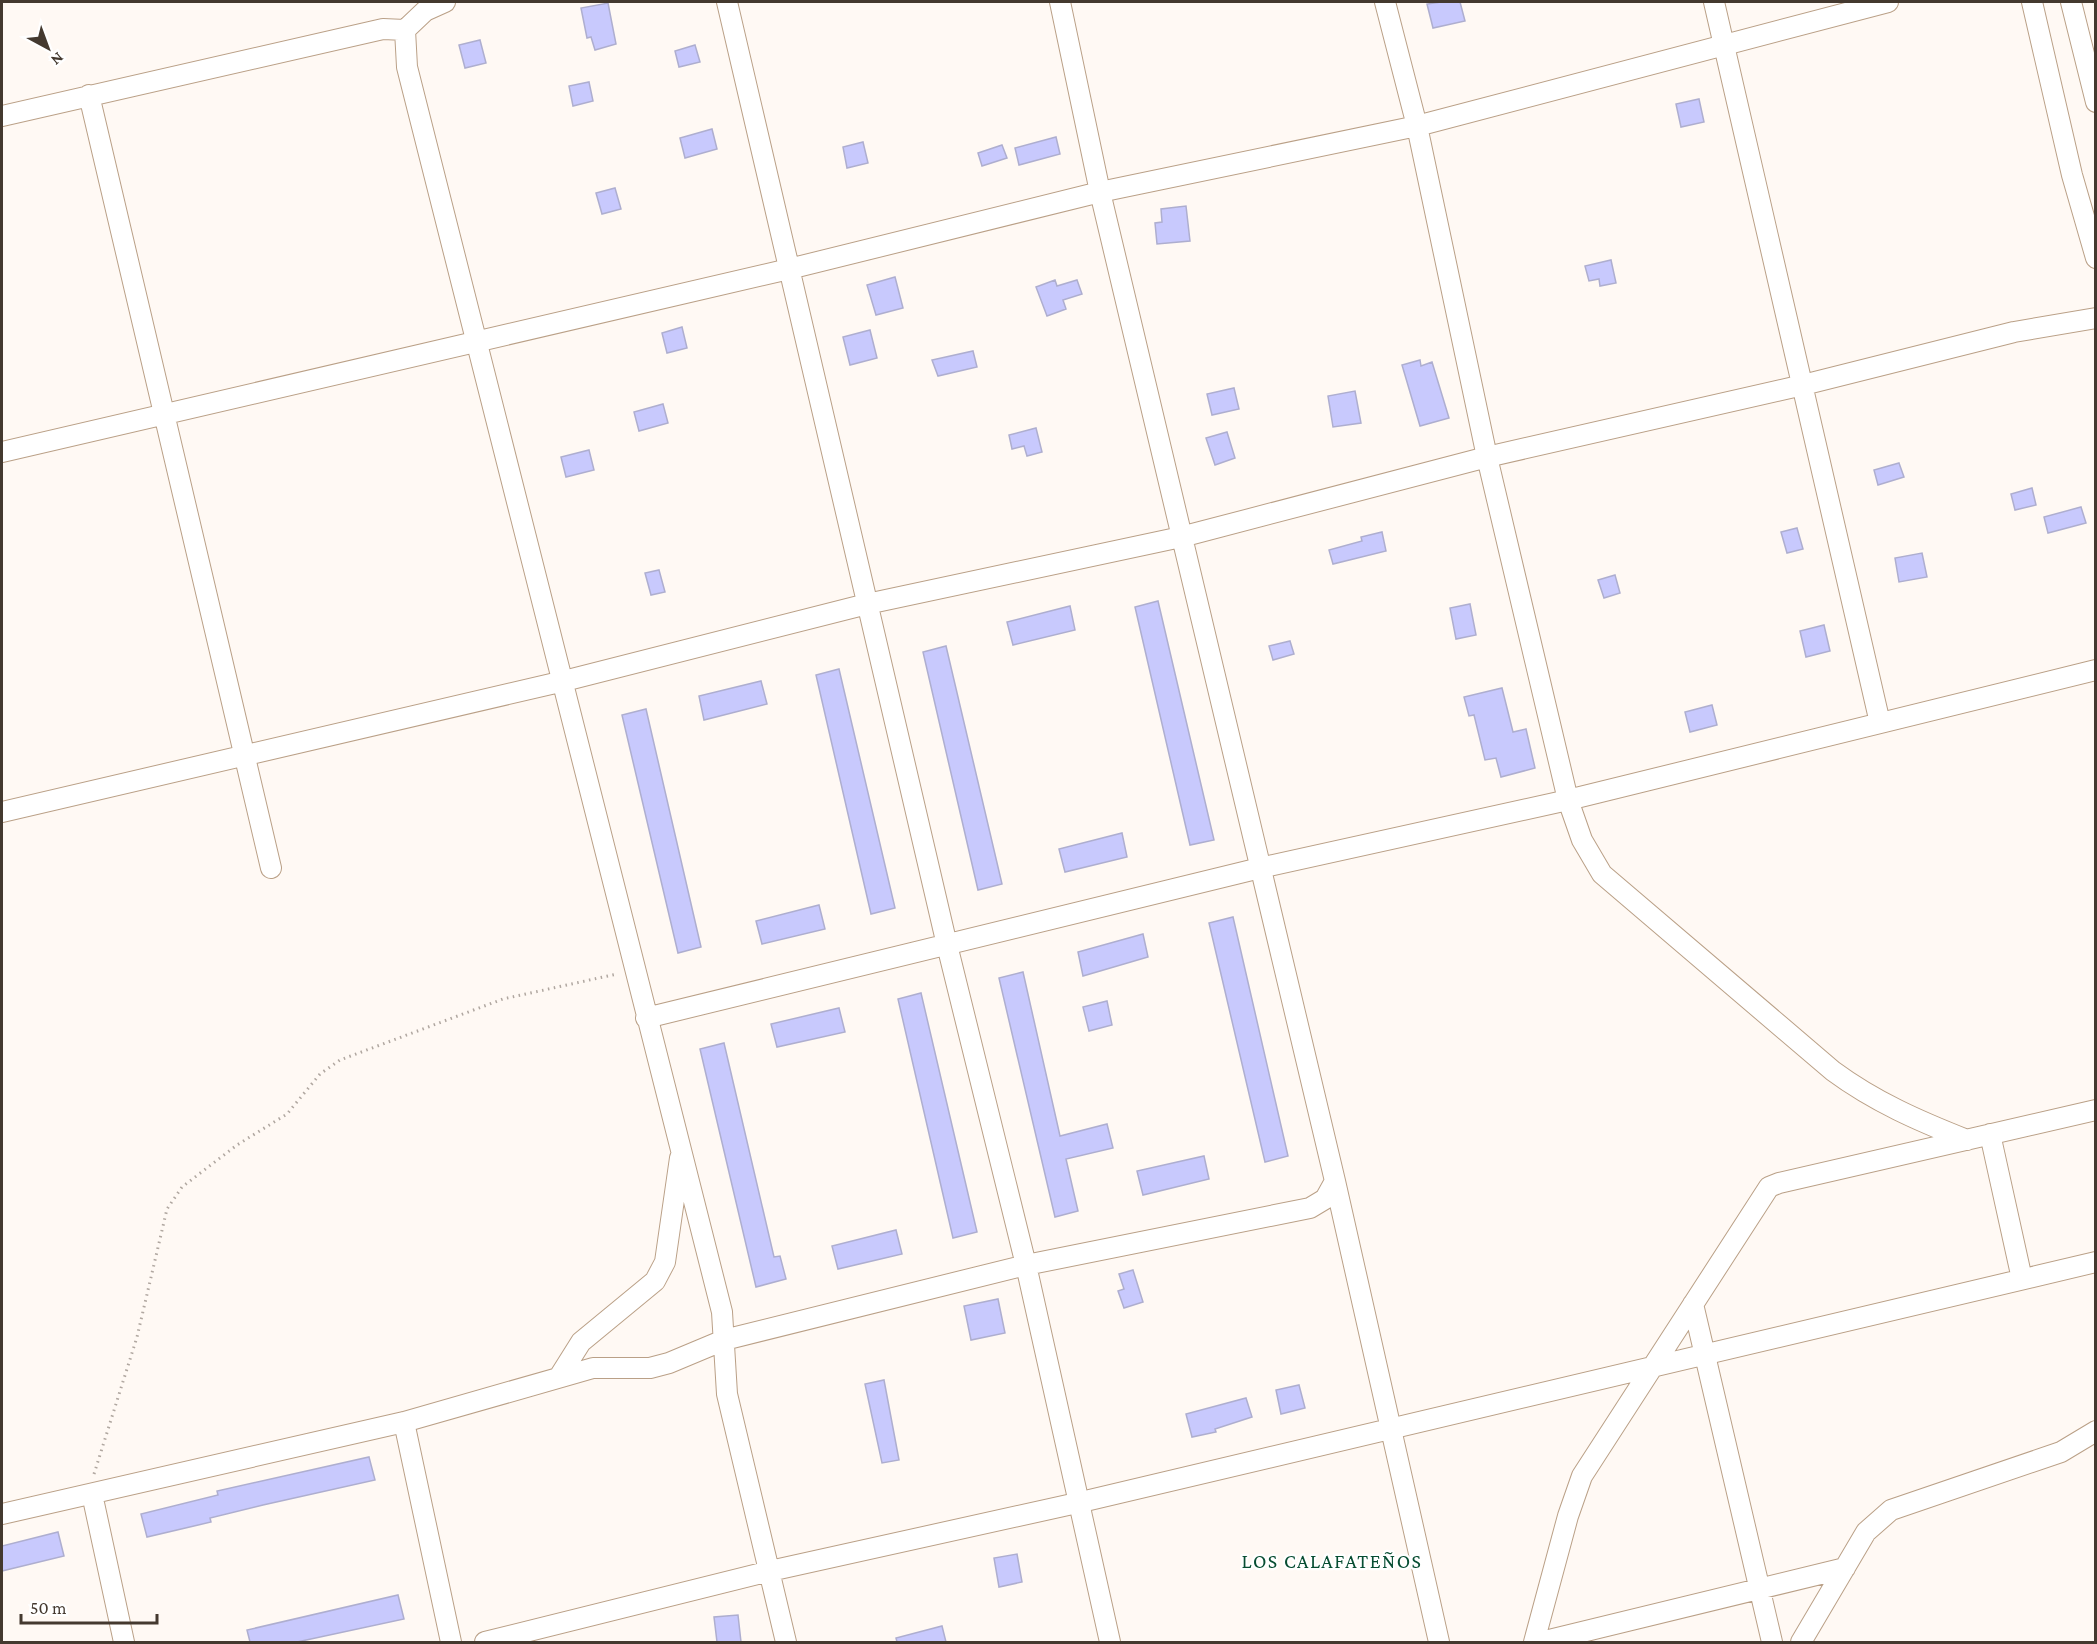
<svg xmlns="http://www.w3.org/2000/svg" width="2097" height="1644" font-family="'Crimson Pro',serif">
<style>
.building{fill:#c8c9fd;stroke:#aeaecf;stroke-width:1.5}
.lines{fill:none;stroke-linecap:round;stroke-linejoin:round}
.minor-casing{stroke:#baa087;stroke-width:22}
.path{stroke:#b0a7a0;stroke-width:3;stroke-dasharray:1.5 4.5;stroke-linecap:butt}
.minor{stroke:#fff;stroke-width:20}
.labels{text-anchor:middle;stroke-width:4.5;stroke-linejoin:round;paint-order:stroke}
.neighbourhood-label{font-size:20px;letter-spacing:1.5px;fill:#074d32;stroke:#fff}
</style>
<rect width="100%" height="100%" fill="#fff9f4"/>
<!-- building -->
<path class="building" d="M 1441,2 L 1460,2 L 1465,21 L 1433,28 L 1427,4 Z
M 608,3 L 616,44 L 595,50 L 591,37 L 587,38 L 581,8 Z
M 480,40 L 486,63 L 465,68 L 459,45 Z
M 695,45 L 700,62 L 679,67 L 675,51 Z
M 589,82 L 593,101 L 573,106 L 569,86 Z
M 1699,99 L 1704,122 L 1681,127 L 1676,104 Z
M 712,129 L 717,149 L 685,158 L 680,138 Z
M 1056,137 L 1060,154 L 1019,165 L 1015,148 Z
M 863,142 L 868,163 L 847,168 L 843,147 Z
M 1002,145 L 1007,158 L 982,166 L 978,153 Z
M 615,188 L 621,209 L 602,214 L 596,193 Z
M 1186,206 L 1190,241 L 1157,244 L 1155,223 L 1162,222 L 1161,209 Z
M 1611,260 L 1616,283 L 1600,286 L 1599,279 L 1589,281 L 1585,266 Z
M 895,277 L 903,308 L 876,315 L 867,285 Z
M 1055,280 L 1057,286 L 1077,280 L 1082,294 L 1063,300 L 1066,309 L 1047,316 L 1036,287 Z
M 682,327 L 687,348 L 667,353 L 662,333 Z
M 870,330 L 877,358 L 850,365 L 843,337 Z
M 973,351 L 977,367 L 938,376 L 932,360 Z
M 1420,360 L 1421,366 L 1432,362 L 1449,418 L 1420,426 L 1402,365 Z
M 1234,388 L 1239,409 L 1212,415 L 1207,394 Z
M 1355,391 L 1361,423 L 1333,427 L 1328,396 Z
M 663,404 L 668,423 L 639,431 L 634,412 Z
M 1036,428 L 1042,452 L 1027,456 L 1024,446 L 1012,449 L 1009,435 Z
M 1227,432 L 1235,458 L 1215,465 L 1206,438 Z
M 589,450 L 594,470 L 566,477 L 561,457 Z
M 1899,463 L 1904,477 L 1878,485 L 1874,470 Z
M 2032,488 L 2036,505 L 2015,510 L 2011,494 Z
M 2081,507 L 2086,523 L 2048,533 L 2044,517 Z
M 1797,528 L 1803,549 L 1787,553 L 1781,532 Z
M 1382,532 L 1386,551 L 1333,564 L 1329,550 L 1362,541 L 1361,537 Z
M 1922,553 L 1927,577 L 1899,582 L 1895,558 Z
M 659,570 L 665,592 L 651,595 L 645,573 Z
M 1615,575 L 1620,593 L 1604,598 L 1598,580 Z
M 1158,601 L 1214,840 L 1190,845 L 1135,607 Z
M 1470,604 L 1476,635 L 1456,639 L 1450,608 Z
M 1070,606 L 1075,630 L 1013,645 L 1007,622 Z
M 1824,625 L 1830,651 L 1806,657 L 1800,631 Z
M 1290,641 L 1294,654 L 1273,660 L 1269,646 Z
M 946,646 L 1002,884 L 978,890 L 923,652 Z
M 839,669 L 895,908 L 871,914 L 816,675 Z
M 761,681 L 767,704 L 704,720 L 699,696 Z
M 1502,688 L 1513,732 L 1526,729 L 1535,768 L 1501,777 L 1496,758 L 1485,760 L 1474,715 L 1469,716 L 1464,697 Z
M 1712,705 L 1717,725 L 1690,732 L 1685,712 Z
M 646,709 L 701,947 L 678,953 L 622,715 Z
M 1122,833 L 1127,857 L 1065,872 L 1059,849 Z
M 819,905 L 825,929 L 762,944 L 756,921 Z
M 1233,917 L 1288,1156 L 1265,1162 L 1209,923 Z
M 1143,934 L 1148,957 L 1083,976 L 1078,952 Z
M 1023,972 L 1060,1136 L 1107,1124 L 1113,1148 L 1066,1159 L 1078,1211 L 1055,1217 L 999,978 Z
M 921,993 L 977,1232 L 953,1238 L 898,999 Z
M 1107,1001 L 1112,1025 L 1089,1031 L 1083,1007 Z
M 839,1008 L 845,1032 L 777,1047 L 771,1024 Z
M 724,1043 L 774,1257 L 780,1256 L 786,1279 L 756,1287 L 700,1049 Z
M 1204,1156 L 1209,1179 L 1143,1195 L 1137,1171 Z
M 896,1230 L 902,1254 L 838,1269 L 832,1246 Z
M 1133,1270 L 1143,1302 L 1124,1308 L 1118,1291 L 1124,1289 L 1119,1274 Z
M 998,1299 L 1005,1333 L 971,1340 L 964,1306 Z
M 884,1380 L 899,1460 L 882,1463 L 865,1384 Z
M 1299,1385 L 1305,1408 L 1281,1414 L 1276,1390 Z
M 1246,1398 L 1252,1417 L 1215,1429 L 1216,1432 L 1192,1437 L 1186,1414 Z
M 369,1457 L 375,1480 L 263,1505 L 210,1518 L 211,1522 L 147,1537 L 141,1514 L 218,1495 L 217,1491 Z
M 58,1532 L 64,1556 L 2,1571 L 2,1546 Z
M 1017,1554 L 1022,1582 L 999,1587 L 994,1558 Z
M 398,1595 L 404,1619 L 297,1642 L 250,1642 L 247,1630 Z
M 738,1615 L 741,1642 L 717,1642 L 714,1617 Z
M 942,1626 L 946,1642 L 897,1642 L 896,1638 Z"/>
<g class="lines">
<defs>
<path id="minor" d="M 727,2 L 947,945 L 1026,1265 L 1110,1642
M 1060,2 L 1100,192 L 1335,1181 L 1439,1642
M 1385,2 L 1417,126 L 1487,457 L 1568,800 L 1582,840 L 1602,874 L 1833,1071 C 1875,1102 1919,1121 1967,1140
M 1714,2 L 1880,723
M 2032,2 L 2072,175 L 2096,258
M 2071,2 L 2096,102
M 405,30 L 407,67 L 722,1312 L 727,1394 L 786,1642
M 89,95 L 271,868
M 2,116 L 383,29 L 405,30 L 425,11 L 445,2
M 2,452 L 789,269 L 1100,192 L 1417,126 L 1888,2
M 2,812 L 564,681 L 867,604 L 1181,537 L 1487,457 L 1803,385 L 2014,332 L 2096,318
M 646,1018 L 1260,868 L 1568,800 L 2096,670
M 1990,1134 L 2022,1279
M 1693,1304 L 1772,1642
M 559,1377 L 581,1342 L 655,1281 L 665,1262 L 680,1158
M 404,1422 L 451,1642
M 92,1494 L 124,1642
M 2,1514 L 404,1422 L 593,1368 L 650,1368 L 669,1363 L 724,1340 L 1026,1265 L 1310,1208 L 1325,1199 L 1335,1181
M 485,1642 L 770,1571 L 1077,1503 L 2096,1262
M 1534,1642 L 1568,1516 L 1582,1476 L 1769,1187 L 1779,1183 L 2096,1110
M 1541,1642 L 1845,1568
M 1801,1642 L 1866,1532 L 1891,1510 L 2061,1452 L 2096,1431"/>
</defs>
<!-- minor casing -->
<use href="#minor" class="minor-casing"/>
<!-- path -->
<path class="path" d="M 94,1474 L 137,1337 L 167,1209 L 182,1187 L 237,1145 L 287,1114 L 320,1074 L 340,1060 L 503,999 L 617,974"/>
<!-- minor -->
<use href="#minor" class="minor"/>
</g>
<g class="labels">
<!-- neighbourhood labels -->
<g class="neighbourhood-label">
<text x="1332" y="1568">LOS CALAFATEÑOS</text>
</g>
</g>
<!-- border -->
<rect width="2097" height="1644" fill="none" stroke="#44392f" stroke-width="6"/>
<!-- north arrow -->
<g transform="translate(48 48) rotate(139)" stroke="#ffffff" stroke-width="4.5" paint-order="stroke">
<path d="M0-4.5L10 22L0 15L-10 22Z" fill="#44392f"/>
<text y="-9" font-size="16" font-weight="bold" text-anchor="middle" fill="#44392f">N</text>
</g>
<!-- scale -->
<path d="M21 1614v9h136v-9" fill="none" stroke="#44392f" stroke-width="3"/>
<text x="30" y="1614" font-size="18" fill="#44392f" stroke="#ffffff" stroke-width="4.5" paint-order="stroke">50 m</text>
</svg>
